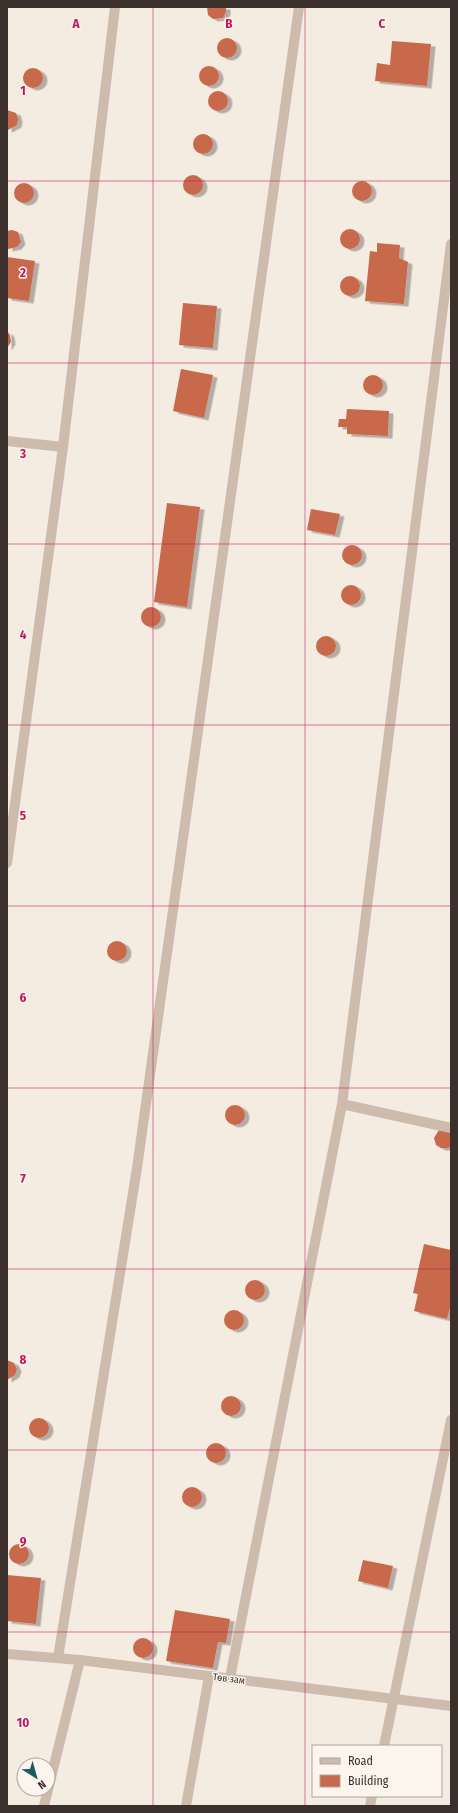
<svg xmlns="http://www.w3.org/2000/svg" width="458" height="1813" font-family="'Fira Sans Condensed',sans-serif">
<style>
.building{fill:#c8694b;filter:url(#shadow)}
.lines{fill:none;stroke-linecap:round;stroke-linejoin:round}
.minor{stroke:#cdbbac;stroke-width:10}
.grid{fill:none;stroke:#c2185b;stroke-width:1;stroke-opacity:0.55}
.labels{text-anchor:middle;stroke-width:3;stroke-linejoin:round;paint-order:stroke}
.street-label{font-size:10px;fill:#3b302b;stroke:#fbf5ee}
.grid-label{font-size:13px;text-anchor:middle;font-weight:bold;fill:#c2185b;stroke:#fbf5ee;stroke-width:3;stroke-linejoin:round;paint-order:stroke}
</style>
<defs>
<filter id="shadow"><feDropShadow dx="4.5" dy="2.5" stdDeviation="0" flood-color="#0004"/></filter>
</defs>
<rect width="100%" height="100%" fill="#f4ebe1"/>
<!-- building -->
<path class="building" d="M 207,7 L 226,7 L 226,12 L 223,18 L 213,19 L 208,15 Z
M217 48a10 10 0 1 1 20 0a10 10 0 1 1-20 0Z
M 392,41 L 431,44 L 427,86 L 375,81 L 377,63 L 390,65 Z
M199 76a10 10 0 1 1 20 0a10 10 0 1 1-20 0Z
M23 78a10 10 0 1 1 20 0a10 10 0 1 1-20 0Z
M208 101a10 10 0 1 1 20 0a10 10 0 1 1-20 0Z
M 7,110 L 16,113 L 18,119 L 17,125 L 8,130 L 7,129 Z
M193 144a10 10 0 1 1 20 0a10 10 0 1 1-20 0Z
M183 185a10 10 0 1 1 20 0a10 10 0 1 1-20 0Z
M352 191a10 10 0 1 1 20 0a10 10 0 1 1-20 0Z
M14 193a10 10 0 1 1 20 0a10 10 0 1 1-20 0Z
M340 239a10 10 0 1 1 20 0a10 10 0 1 1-20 0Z
M 12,230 L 18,232 L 21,242 L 17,247 L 8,249 L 7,231 Z
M 377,243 L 400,245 L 399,258 L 408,262 L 404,304 L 365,301 L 370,251 L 377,252 Z
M 7,257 L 35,261 L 29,301 L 7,298 Z
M340 286a10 10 0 1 1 20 0a10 10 0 1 1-20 0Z
M 183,303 L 217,306 L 213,348 L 179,345 Z
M 7,331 L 10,335 L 11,342 L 7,348 Z
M 181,369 L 213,375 L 204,418 L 173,411 Z
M363 385a10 10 0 1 1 20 0a10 10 0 1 1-20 0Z
M 347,409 L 389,411 L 388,436 L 347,434 L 347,427 L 338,427 L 339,419 L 346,419 Z
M 167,503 L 200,507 L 187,607 L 154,602 Z
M 311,509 L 340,514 L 335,535 L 307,530 Z
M342 555a10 10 0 1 1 20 0a10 10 0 1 1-20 0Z
M341 595a10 10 0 1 1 20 0a10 10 0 1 1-20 0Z
M141 617a10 10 0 1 1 20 0a10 10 0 1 1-20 0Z
M316 646a10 10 0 1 1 20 0a10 10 0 1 1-20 0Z
M107 951a10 10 0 1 1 20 0a10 10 0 1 1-20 0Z
M225 1115a10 10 0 1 1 20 0a10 10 0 1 1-20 0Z
M 439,1130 L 451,1131 L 451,1146 L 448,1148 L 441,1148 L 436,1145 L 434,1138 Z
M 424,1244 L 451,1250 L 451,1304 L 447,1319 L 414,1311 L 418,1294 L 413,1293 Z
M245 1290a10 10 0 1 1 20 0a10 10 0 1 1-20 0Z
M224 1320a10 10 0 1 1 20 0a10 10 0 1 1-20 0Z
M 7,1360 L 14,1363 L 17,1369 L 15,1375 L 7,1380 Z
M221 1406a10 10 0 1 1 20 0a10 10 0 1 1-20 0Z
M29 1428a10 10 0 1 1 20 0a10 10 0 1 1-20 0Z
M206 1453a10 10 0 1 1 20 0a10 10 0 1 1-20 0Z
M182 1497a10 10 0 1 1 20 0a10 10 0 1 1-20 0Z
M9 1554a10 10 0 1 1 20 0a10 10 0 1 1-20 0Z
M 363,1560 L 393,1566 L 388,1588 L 358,1581 Z
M 7,1575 L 41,1578 L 36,1624 L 7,1621 Z
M 175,1610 L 230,1619 L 226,1643 L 218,1642 L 213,1668 L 166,1661 Z
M133 1648a10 10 0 1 1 20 0a10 10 0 1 1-20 0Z"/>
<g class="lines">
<!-- minor -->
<path class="minor" d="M 7,441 L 63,447
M 7,863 L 63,447 L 115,7
M 342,1104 L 451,1128
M 7,1654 L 80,1660 L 451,1706
M 58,1658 L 137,1168 L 299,7
M 230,1678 L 342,1104 L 451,244
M 384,1746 L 451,1420
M 44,1806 L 80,1660
M 186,1806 L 209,1676
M 370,1806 L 372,1796"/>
</g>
<!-- grid -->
<path class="grid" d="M 153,7 L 153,1806M 305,7 L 305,1806M 7,181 L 451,181M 7,363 L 451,363M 7,544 L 451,544M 7,725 L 451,725M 7,906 L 451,906M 7,1088 L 451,1088M 7,1269 L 451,1269M 7,1450 L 451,1450M 7,1632 L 451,1632"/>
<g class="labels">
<!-- street labels -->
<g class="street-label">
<text transform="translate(229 1678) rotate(7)" y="4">Төв зам</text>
</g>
</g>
<g class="grid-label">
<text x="76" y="28">A</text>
<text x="229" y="28">B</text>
<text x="382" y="28">C</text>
<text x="23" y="95">1</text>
<text x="23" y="277">2</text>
<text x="23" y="458">3</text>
<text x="23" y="639">4</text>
<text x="23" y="820">5</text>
<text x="23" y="1002">6</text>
<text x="23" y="1183">7</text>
<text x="23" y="1364">8</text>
<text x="23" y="1546">9</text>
<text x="23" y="1727">10</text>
</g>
<!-- border -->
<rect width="458" height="1813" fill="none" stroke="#3b302b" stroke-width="16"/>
<!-- legend -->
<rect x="312" y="1745" width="130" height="52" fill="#fbf5ee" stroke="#aea6a0"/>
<rect x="320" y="1758" width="20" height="6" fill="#cdbbac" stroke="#aea6a0"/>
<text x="348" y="1765" font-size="12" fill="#3b302b">Road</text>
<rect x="320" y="1775" width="20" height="12" fill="#c8694b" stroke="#aea6a0"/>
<text x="348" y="1785" font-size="12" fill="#3b302b">Building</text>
<!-- north arrow -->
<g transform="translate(36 1777) rotate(143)"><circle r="19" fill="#fbf5ee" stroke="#aea6a0"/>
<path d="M0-3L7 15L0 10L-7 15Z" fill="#1f5a5e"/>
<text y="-6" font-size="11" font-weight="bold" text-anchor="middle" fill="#3b302b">N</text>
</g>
</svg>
